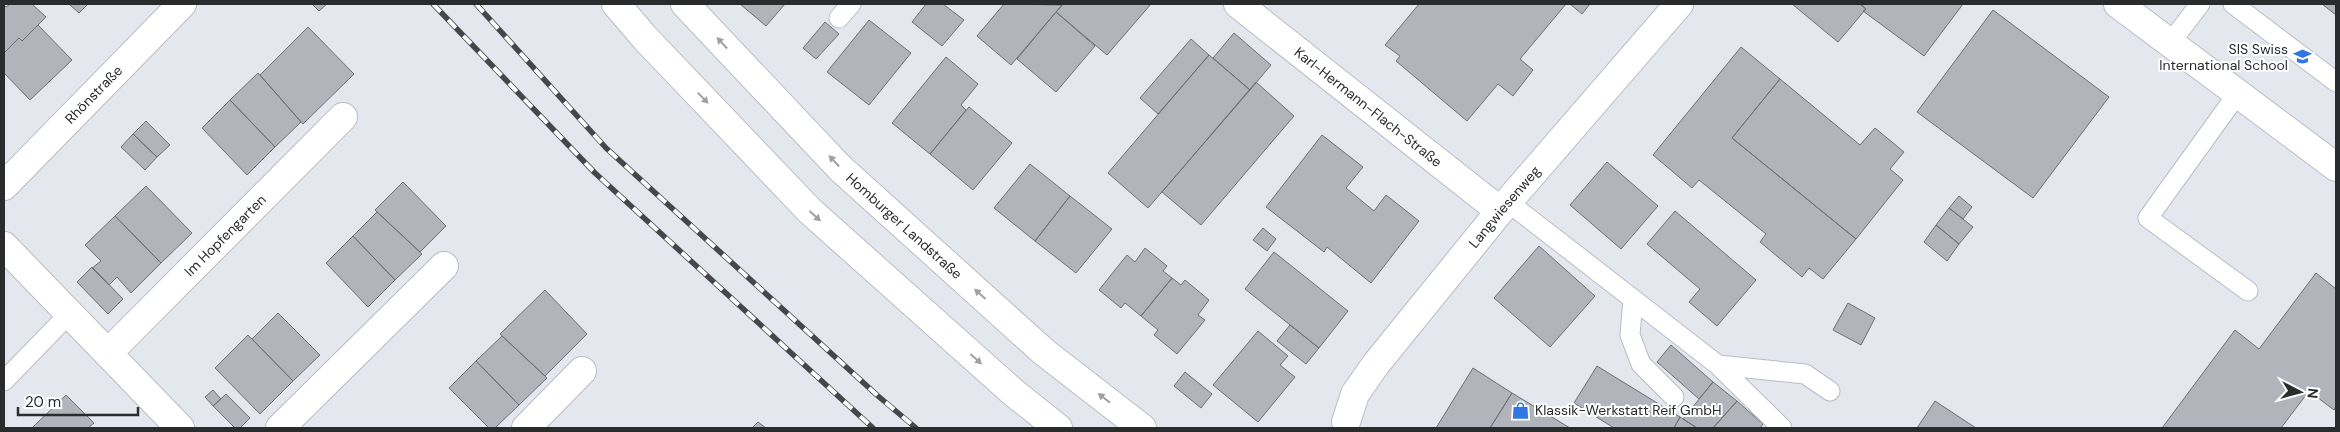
<svg xmlns="http://www.w3.org/2000/svg" width="2340" height="432" font-family="'DM Sans',sans-serif">
<style>
.building{fill:#b1b5bb;stroke:#6d7075}
.lines{fill:none;stroke-linecap:round;stroke-linejoin:round}
.lane-casing{stroke:#b9bdc3;stroke-width:21}
.street-casing{stroke:#b9bdc3;stroke-width:30}
.secondary-casing{stroke:#b9bdc3;stroke-width:30}
.lane{stroke:#fff;stroke-width:19}
.street{stroke:#fff;stroke-width:28}
.secondary{stroke:#fff;stroke-width:28}
.rail-casing{stroke:#45474a;stroke-width:5.5}
.rail{stroke:#fff;stroke-width:4;stroke-dasharray:11;stroke-linecap:butt}
.oneway{fill:#9fa0a0}
.labels{text-anchor:middle;stroke-width:4;stroke-linejoin:round;paint-order:stroke}
.poi-label{font-size:14px;fill:#292b2d;stroke:#fff;text-anchor:end}
.street-label{font-size:14px;fill:#292b2d;stroke:#fff}
</style>
<rect width="100%" height="100%" fill="#e4e8ee"/>
<!-- building -->
<path class="building" d="M 10,4 L 32,4 L 46,17 L 22,41 L 19,38 L 4,53 L 4,5 L 6,7 Z
M 69,4 L 88,4 L 79,13 Z
M 312,4 L 327,4 L 319,11 Z
M 740,4 L 785,4 L 766,26 Z
M 926,4 L 943,4 L 964,20 L 942,46 L 912,22 Z
M 1004,4 L 1062,5 L 1011,65 L 977,36 Z
M 1063,4 L 1151,4 L 1107,55 L 1056,12 Z
M 1419,4 L 1566,4 L 1520,59 L 1533,70 L 1513,96 L 1498,84 L 1467,121 L 1396,61 L 1400,56 L 1385,45 Z
M 1570,4 L 1590,4 L 1582,14 Z
M 1792,4 L 1860,4 L 1866,9 L 1838,42 Z
M 1860,4 L 1963,4 L 1924,56 L 1863,11 L 1866,9 Z
M 2322,4 L 2336,4 L 2336,15 Z
M 1993,10 L 2109,97 L 2033,198 L 1917,112 Z
M 1056,12 L 1095,46 L 1056,92 L 1017,59 Z
M 869,20 L 911,53 L 869,105 L 827,72 Z
M 825,22 L 839,34 L 816,59 L 803,48 Z
M 38,25 L 72,60 L 30,100 L 4,73 L 4,53 L 19,38 L 22,41 Z
M 308,27 L 354,74 L 303,124 L 260,75 Z
M 1234,33 L 1271,65 L 1250,90 L 1213,58 Z
M 1191,39 L 1209,55 L 1158,114 L 1140,98 Z
M 1741,47 L 1780,79 L 1732,138 L 1856,239 L 1823,279 L 1809,268 L 1802,277 L 1760,242 L 1766,234 L 1699,180 L 1692,188 L 1653,155 Z
M 1209,55 L 1250,90 L 1148,208 L 1108,173 Z
M 946,57 L 978,84 L 961,105 L 966,110 L 930,154 L 892,123 Z
M 258,73 L 301,122 L 275,147 L 230,100 Z
M 1780,79 L 1860,145 L 1875,128 L 1904,152 L 1890,169 L 1903,180 L 1856,239 L 1732,138 Z
M 1256,82 L 1294,116 L 1201,225 L 1162,192 Z
M 230,100 L 275,147 L 247,175 L 202,128 Z
M 969,107 L 1012,143 L 973,190 L 930,154 Z
M 146,121 L 170,145 L 157,157 L 133,134 Z
M 133,134 L 157,157 L 145,170 L 121,147 Z
M 1322,135 L 1363,167 L 1346,188 L 1374,211 L 1386,195 L 1419,221 L 1371,283 L 1327,247 L 1324,252 L 1266,207 Z
M 1607,162 L 1658,206 L 1621,249 L 1570,205 Z
M 1030,164 L 1070,196 L 1035,241 L 994,208 Z
M 403,182 L 446,226 L 420,252 L 375,210 Z
M 146,186 L 192,233 L 161,263 L 115,216 Z
M 1070,196 L 1112,229 L 1076,273 L 1035,241 Z
M 1959,196 L 1972,207 L 1963,219 L 1949,208 Z
M 1949,208 L 1973,227 L 1959,244 L 1936,225 Z
M 1675,211 L 1756,280 L 1717,326 L 1689,302 L 1700,289 L 1647,244 Z
M 377,212 L 422,254 L 395,280 L 353,236 Z
M 115,216 L 161,263 L 131,293 L 117,277 L 109,285 L 92,268 L 101,261 L 85,245 Z
M 1936,225 L 1959,244 L 1947,261 L 1924,242 Z
M 1263,228 L 1276,239 L 1267,251 L 1253,240 Z
M 353,236 L 395,280 L 368,307 L 326,263 Z
M 1539,246 L 1595,296 L 1550,347 L 1494,298 Z
M 1145,248 L 1167,266 L 1163,271 L 1172,278 L 1141,316 L 1125,303 L 1121,308 L 1099,290 L 1127,255 L 1135,262 Z
M 1274,252 L 1348,311 L 1319,348 L 1245,289 Z
M 92,267 L 123,299 L 108,314 L 77,282 Z
M 2316,273 L 2336,289 L 2336,406 L 2334,410 L 2309,391 L 2281,428 L 2162,428 L 2235,330 L 2259,349 Z
M 1172,278 L 1181,285 L 1185,280 L 1209,300 L 1198,315 L 1205,320 L 1177,354 L 1154,335 L 1158,330 L 1141,316 Z
M 545,290 L 587,334 L 545,376 L 500,334 Z
M 1848,303 L 1875,318 L 1861,345 L 1833,330 Z
M 278,313 L 320,355 L 293,381 L 252,339 Z
M 1290,325 L 1319,348 L 1306,364 L 1277,341 Z
M 1258,331 L 1288,356 L 1280,365 L 1295,377 L 1258,422 L 1213,385 Z
M 248,335 L 293,381 L 260,414 L 215,368 Z
M 502,336 L 547,378 L 519,405 L 476,361 Z
M 1671,345 L 1713,382 L 1699,399 L 1657,362 Z
M 476,361 L 519,405 L 495,428 L 489,428 L 449,388 Z
M 1597,366 L 1680,417 L 1674,428 L 1614,428 L 1574,403 Z
M 1473,368 L 1512,393 L 1490,428 L 1436,428 Z
M 1185,372 L 1212,394 L 1201,408 L 1174,386 Z
M 1713,382 L 1737,401 L 1713,428 L 1697,428 L 1683,419 Z
M 213,390 L 221,399 L 213,406 L 205,397 Z
M 1512,393 L 1570,428 L 1490,428 Z
M 226,394 L 250,418 L 240,428 L 235,428 L 213,406 Z
M 66,395 L 94,423 L 88,428 L 32,428 Z
M 1737,401 L 1763,424 L 1760,428 L 1713,428 Z
M 1935,401 L 1976,428 L 1917,428 Z
M 1680,417 L 1683,419 L 1697,428 L 1674,428 Z
M 758,422 L 766,428 L 752,428 Z"/>
<g class="lines">
<defs>
<path id="lane" d="M 2233,4 L 2336,82
M 839,18 L 851,4
M 2171,42 L 2200,4
M 2238,93 L 2148,218 L 2248,291
M 1508,202 L 1718,365 L 1805,374 L 1830,391
M 1633,299 L 1630,335 L 1641,364 L 1674,397
M 1718,365 L 1782,428
M 4,381 L 70,313"/>
<g id="street">
<path id="s1" d="M 1238,4 L 1500,211"/>
<path d="M 2118,4 L 2336,167"/>
<path id="s2" d="M 4,186 L 182,4"/>
<path d="M 4,246 L 180,428"/>
<path id="s3" d="M 108,353 L 343,117"/>
<path id="s4" d="M 1346,422 L 1355,394 L 1376,364 L 1500,211 L 1679,4"/>
<path d="M 280,428 L 444,266"/>
<path d="M 526,428 L 582,371"/>
</g>
<g id="secondary">
<path d="M 616,4 L 645,38 L 810,211 L 1014,393 L 1058,428"/>
<path id="s5" d="M 685,4 L 840,168 L 1044,352 L 1142,428"/>
</g>
</defs>
<!-- lane casing -->
<use href="#lane" class="lane-casing"/>
<!-- street casing -->
<use href="#street" class="street-casing"/>
<!-- secondary casing -->
<use href="#secondary" class="secondary-casing"/>
<!-- lane -->
<use href="#lane" class="lane"/>
<!-- street -->
<use href="#street" class="street"/>
<!-- secondary -->
<use href="#secondary" class="secondary"/>
<defs>
<path id="rail" d="M 433,4 L 595,173 L 873,428
M 476,4 L 606,148 L 878,396 L 916,428"/>
</defs>
<!-- rail casing -->
<use href="#rail" class="rail-casing"/>
<!-- rail -->
<use href="#rail" class="rail"/>
</g>
<!-- one-way arrows -->
<defs><path id="oneway-solid" d="M-6-.8H1V-3.2L6.5 0L1 3.2V.8H-6Z" transform="scale(1.25)"/></defs>
<g class="oneway">
<use href="#oneway-solid" transform="translate(722 43) rotate(-133)"/>
<use href="#oneway-solid" transform="translate(703 98) rotate(46)"/>
<use href="#oneway-solid" transform="translate(834 161) rotate(-133)"/>
<use href="#oneway-solid" transform="translate(815 216) rotate(42)"/>
<use href="#oneway-solid" transform="translate(980 294) rotate(-138)"/>
<use href="#oneway-solid" transform="translate(976 359) rotate(42)"/>
<use href="#oneway-solid" transform="translate(1104 398) rotate(-142)"/>
</g>
<!-- icons -->
<defs>
<symbol id="school-bare" viewBox="-9 -9 18 18"><path d="M0-5L7-2L0 1L-7-2ZM-4 1L0 2.5L4 1V4Q0 6-4 4Z" fill="#3077e4" stroke="#fff" stroke-width="2.5" paint-order="stroke"/></symbol>
<symbol id="shop-bare" viewBox="-9 -9 18 18"><path d="M-5-2.5h2.3a2.7 3.5 0 0 1 5.4 0H5L5.5 6h-11ZM-1.5-2.5h3a1.5 2.3 0 0 0-3 0Z" fill="#3077e4" stroke="#fff" stroke-width="2.5" paint-order="stroke"/></symbol>
</defs>
<g fill-rule="evenodd">
<use href="#school-bare" x="2290" y="44" width="25" height="25"/>
<use href="#shop-bare" x="1508" y="398" width="25" height="25"/>
</g>
<g class="labels">
<!-- poi labels -->
<g class="poi-label">
<text x="2288" y="54">SIS Swiss<tspan x="2288" dy="16">International School</tspan></text>
<text x="1535" y="415" text-anchor="start">Klassik-Werkstatt Reif GmbH</text>
</g>
<!-- street labels -->
<g class="street-label">
<text dy="5" stroke="none"><textPath href="#s2" startOffset="128">Rhönstraße</textPath></text>
<text dy="5" stroke="none"><textPath href="#s1" startOffset="166">Karl-Hermann-Flach-Straße</textPath></text>
<text dy="5" stroke="none"><textPath href="#s4" startOffset="269">Langwiesenweg</textPath></text>
<text dy="5" stroke="none"><textPath href="#s5" startOffset="312">Homburger Landstraße</textPath></text>
<text dy="5" stroke="none"><textPath href="#s3" startOffset="166">Im Hopfengarten</textPath></text>
</g>
</g>
<!-- border -->
<rect width="2340" height="432" fill="none" stroke="#292b2d" stroke-width="10"/>
<!-- north arrow -->
<g transform="translate(2300 392) rotate(96)" stroke="#ffffff" stroke-width="4" paint-order="stroke">
<path d="M0-4L9 19L0 12L-9 19Z" fill="#292b2d"/>
<text y="-8" font-size="14" font-weight="bold" text-anchor="middle" fill="#292b2d">N</text>
</g>
<!-- scale -->
<path d="M18 407v8h120v-8" fill="none" stroke="#292b2d" stroke-width="2.5"/>
<text x="25" y="407" font-size="15" fill="#292b2d" stroke="#ffffff" stroke-width="4" paint-order="stroke">20 m</text>
</svg>
